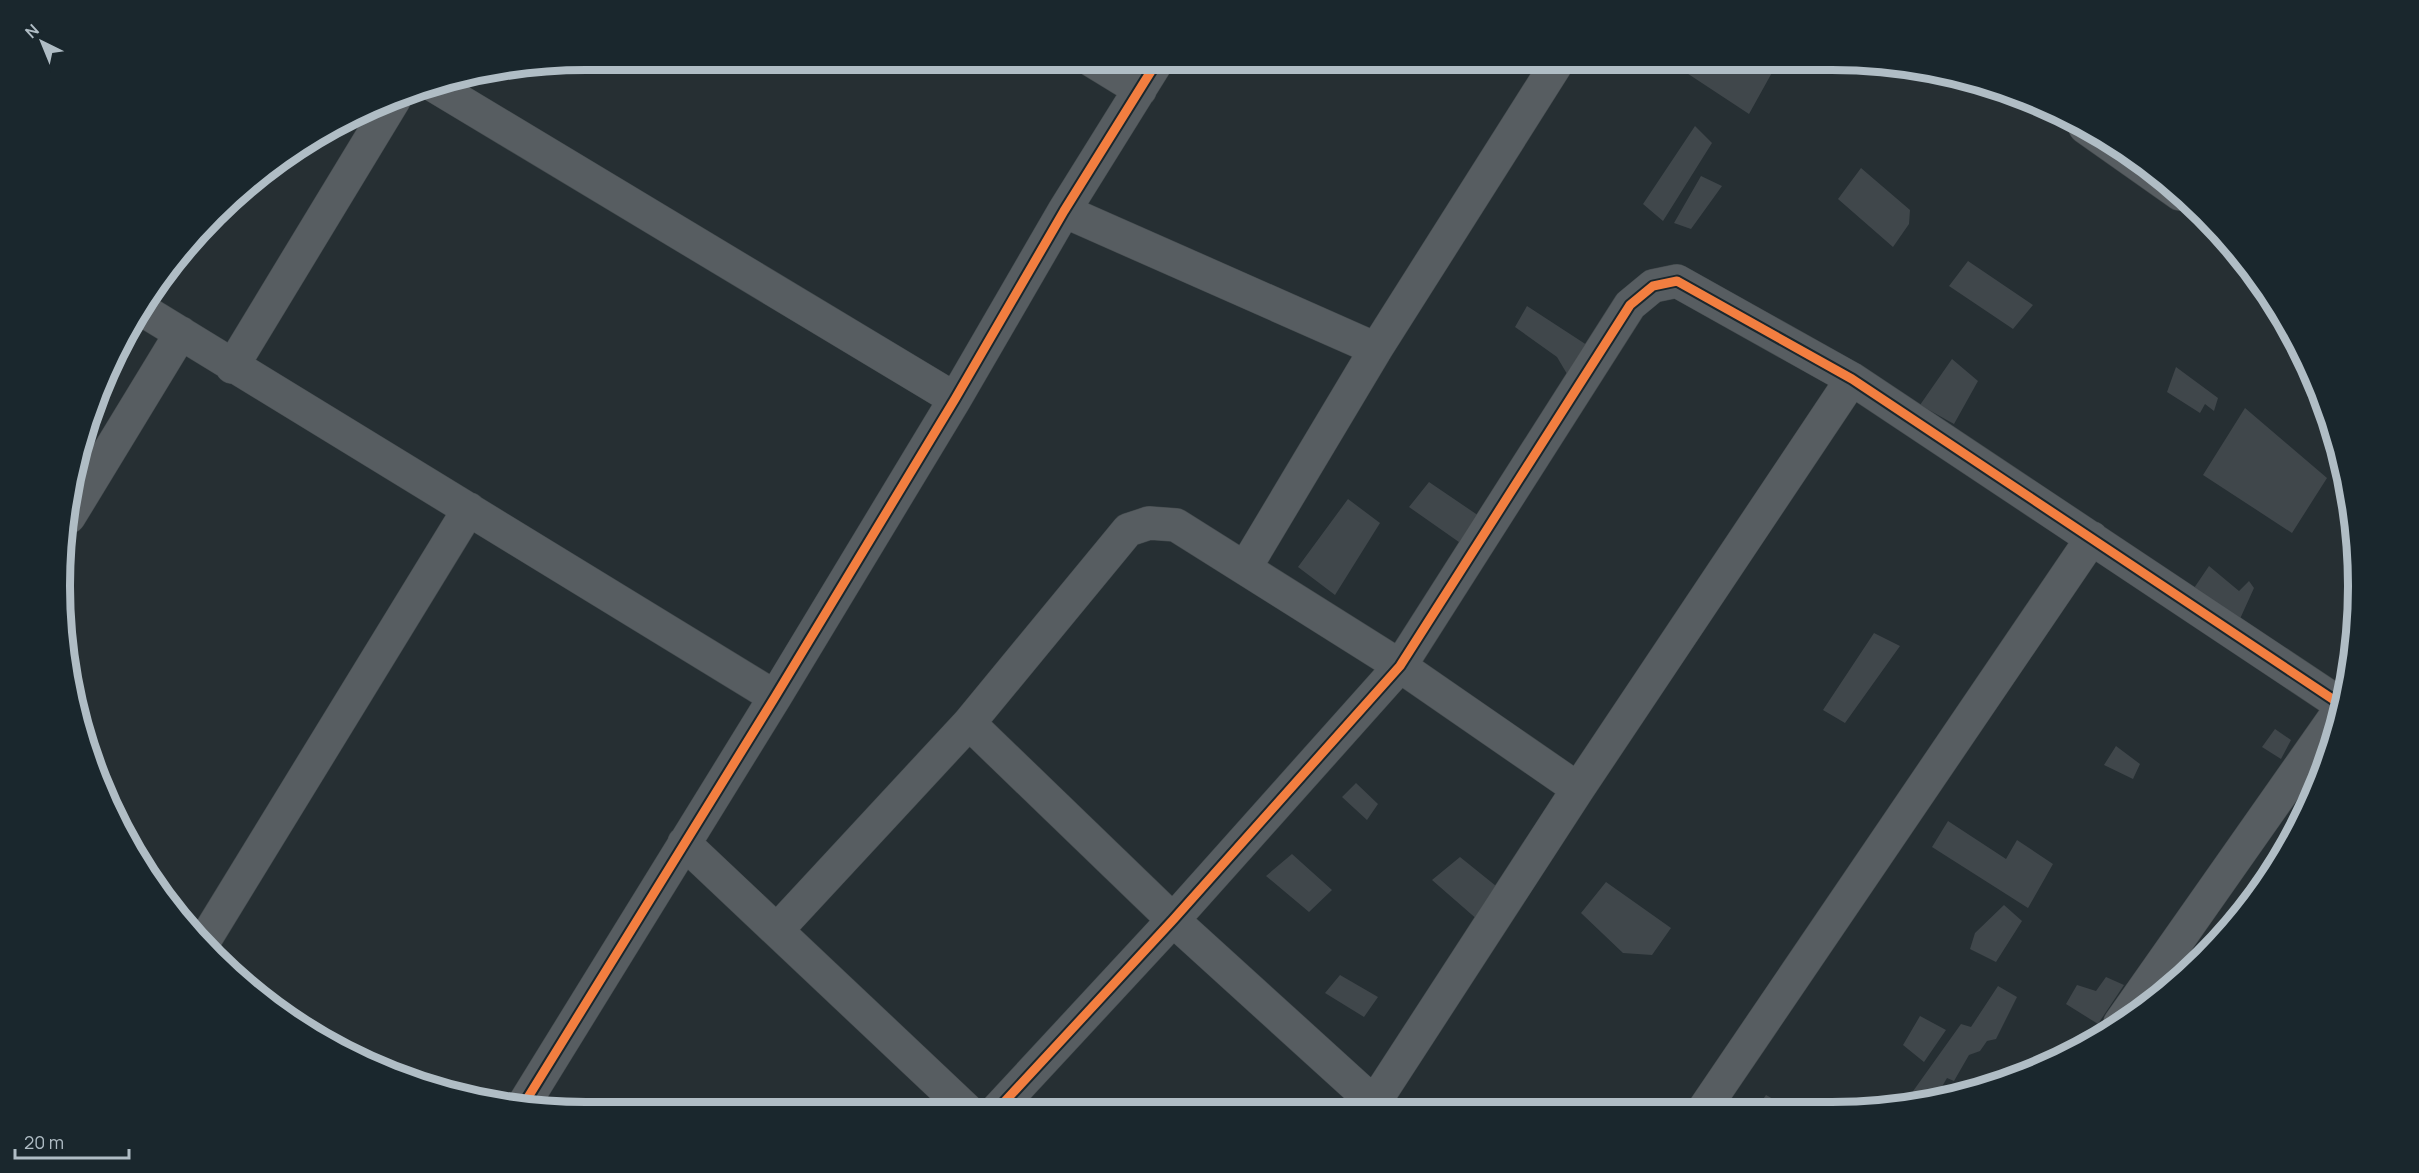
<svg xmlns="http://www.w3.org/2000/svg" width="2419" height="1173" font-family="Manrope,sans-serif">
<style>
.building{fill:#40474b}
.lines{fill:none;stroke-linecap:round;stroke-linejoin:round}
.minor-casing{stroke:#444b4e;stroke-width:34}
.minor{stroke:#575d61;stroke-width:33}
.cycleway-casing{stroke:#1a272d;stroke-width:13}
.cycleway{stroke:#f27e40;stroke-width:9}
.rim{fill:none;stroke:#b0bdc5;stroke-width:8}
</style>
<rect width="100%" height="100%" fill="#262f33"/>
<!-- building -->
<path class="building" d="M 1667,60 L 1738,61 L 1779,60 L 1749,114 Z
M 1695,126 L 1712,143 L 1663,221 L 1643,204 Z
M 1861,168 L 1910,210 L 1909,224 L 1893,247 L 1838,199 Z
M 1701,176 L 1722,186 L 1691,229 L 1674,223 Z
M 1968,261 L 2033,305 L 2013,329 L 1949,286 Z
M 1527,306 L 1593,349 L 1573,384 L 1557,357 L 1515,327 Z
M 1952,359 L 1978,381 L 1954,424 L 1920,405 Z
M 2176,367 L 2218,398 L 2214,411 L 2205,404 L 2200,413 L 2167,392 Z
M 2245,408 L 2327,478 L 2292,533 L 2203,475 Z
M 1429,482 L 1482,518 L 1466,547 L 1409,507 Z
M 1348,499 L 1380,523 L 1335,595 L 1298,567 Z
M 2209,566 L 2239,591 L 2249,581 L 2254,588 L 2239,621 L 2190,594 Z
M 1874,633 L 1900,646 L 1845,723 L 1823,710 Z
M 2275,729 L 2291,740 L 2281,759 L 2262,747 Z
M 2116,746 L 2140,764 L 2133,779 L 2104,765 Z
M 1356,783 L 1378,804 L 1367,820 L 1342,797 Z
M 1948,821 L 2006,859 L 2017,840 L 2053,864 L 2028,908 L 1932,847 Z
M 1292,854 L 1332,890 L 1309,912 L 1266,876 Z
M 1460,857 L 1501,890 L 1479,921 L 1432,880 Z
M 1606,882 L 1671,928 L 1652,955 L 1623,953 L 1581,913 Z
M 2004,905 L 2022,921 L 1996,962 L 1970,949 L 1975,933 Z
M 1340,975 L 1378,997 L 1364,1017 L 1325,993 Z
M 2106,977 L 2124,985 L 2098,1024 L 2066,1004 L 2077,985 L 2096,991 Z
M 1998,986 L 2017,997 L 1996,1039 L 1987,1041 L 1980,1051 L 1969,1055 L 1954,1081 L 1947,1078 L 1934,1100 L 1901,1108 L 1961,1024 L 1971,1027 Z
M 1920,1016 L 1946,1030 L 1924,1062 L 1903,1045 Z
M 1766,1095 L 1791,1109 L 1756,1109 Z"/>
<g class="lines">
<defs>
<path id="minor" d="M 1091,60 L 1140,90
M 433,85 L 955,399
M 2085,127 L 2180,194
M 1064,211 L 1376,349
M 141,309 L 775,697
M 232,367 L 394,100
M 69,517 L 181,333
M 1245,568 L 1376,349 L 1559,60
M 969,723 L 1173,920 L 1382,1110
M 684,843 L 969,1112
M 777,930 L 969,723 L 1128,530 L 1149,523 L 1176,525 L 1400,666 L 1578,789
M 203,943 L 469,509
M 2120,1023 L 2344,704
M 1374,1103 L 1578,789 L 1852,379
M 522,1107 L 775,697 L 955,399 L 1064,211 L 1158,60
M 1704,1109 L 2092,538
M 995,1112 L 1173,920 L 1400,666 L 1630,305 L 1653,286 L 1677,281 L 1852,379 L 2343,706"/>
</defs>
<!-- minor casing -->
<use href="#minor" class="minor-casing"/>
<!-- minor -->
<use href="#minor" class="minor"/>
<defs>
<path id="cycleway" d="M 522,1107 L 775,697 L 955,399 L 1064,211 L 1158,60
M 995,1112 L 1173,920 L 1400,666 L 1630,305 L 1653,286 L 1677,281 L 1852,379 L 2343,706"/>
</defs>
<!-- cycleway casing -->
<use href="#cycleway" class="cycleway-casing"/>
<!-- cycleway -->
<use href="#cycleway" class="cycleway"/>
</g>
<!-- crop -->
<path d="M0 0H2419V1173H0ZM586 70H1832A516 516 0 0 1 2348 586V586A516 516 0 0 1 1832 1102H586A516 516 0 0 1 70 586V586A516 516 0 0 1 586 70Z" fill="#1a272d" fill-rule="evenodd"/>
<path class="rim" d="M586 70H1832A516 516 0 0 1 2348 586V586A516 516 0 0 1 1832 1102H586A516 516 0 0 1 70 586V586A516 516 0 0 1 586 70Z"/>
<!-- north arrow -->
<g transform="translate(42 42) rotate(317)" stroke="#1a272d" stroke-width="4.5" paint-order="stroke">
<path d="M0-4.5L10 22L0 15L-10 22Z" fill="#b0bdc5"/>
<text y="-9" font-size="16" font-weight="bold" text-anchor="middle" fill="#b0bdc5">N</text>
</g>
<!-- scale -->
<path d="M15 1149v9h114v-9" fill="none" stroke="#b0bdc5" stroke-width="3"/>
<text x="24" y="1149" font-size="18" fill="#b0bdc5" stroke="#1a272d" stroke-width="4.5" paint-order="stroke">20 m</text>
</svg>
